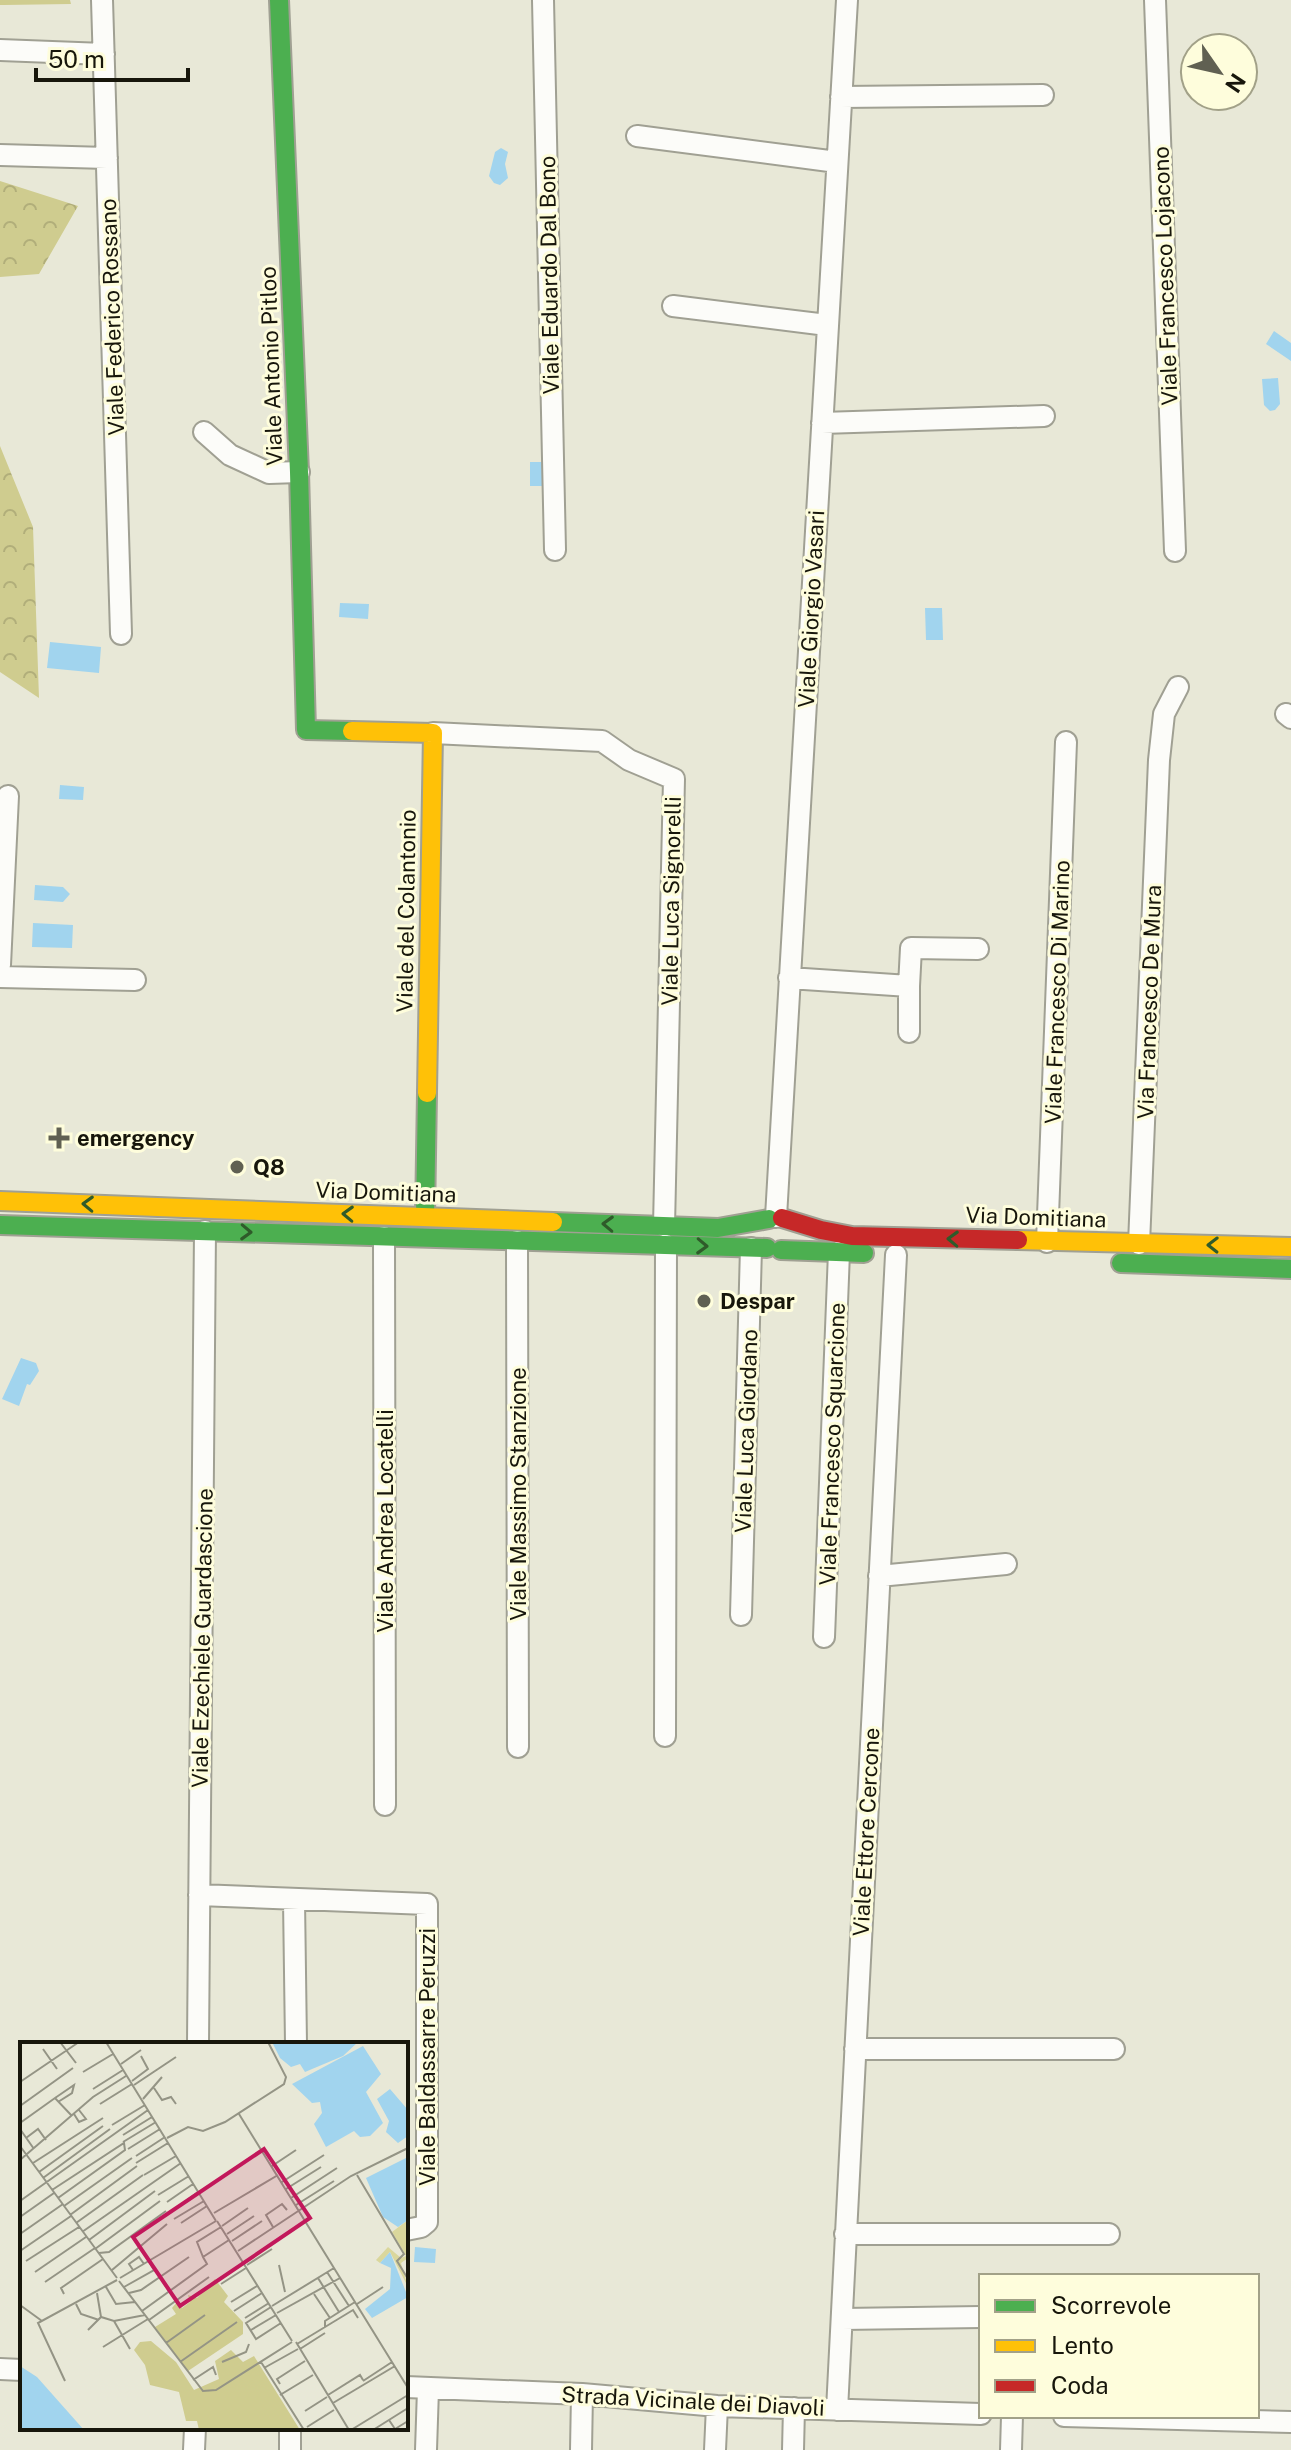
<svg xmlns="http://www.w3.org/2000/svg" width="1291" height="2450" font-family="'Public Sans',sans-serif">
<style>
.forest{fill:url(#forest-crowns)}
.water{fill:#a1d4ee}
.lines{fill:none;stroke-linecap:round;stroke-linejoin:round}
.street-casing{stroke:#a0a093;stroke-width:24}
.fast-casing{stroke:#a0a093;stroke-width:22}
.slow-casing{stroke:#a0a093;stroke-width:22}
.jam-casing{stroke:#a0a093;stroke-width:22}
.street{stroke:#fcfcf9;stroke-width:20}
.fast{stroke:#4caf50;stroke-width:18}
.slow{stroke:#ffc107;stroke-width:18}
.jam{stroke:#c62828;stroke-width:18}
.oneway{stroke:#2f5b2a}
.poi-dot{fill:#606052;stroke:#fefddc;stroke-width:3}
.labels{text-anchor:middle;stroke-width:6;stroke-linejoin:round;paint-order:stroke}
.street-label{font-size:22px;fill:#17160b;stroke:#fefddc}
.poi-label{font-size:22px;font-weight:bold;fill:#17160b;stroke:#fefddc;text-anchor:start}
.inset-road{fill:none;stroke:#949485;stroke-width:2}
.view{fill:#c2185b;fill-opacity:0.15;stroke:#c2185b;stroke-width:4}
.inset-edge{fill:none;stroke:#17160b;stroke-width:4}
</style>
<defs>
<pattern id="forest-crowns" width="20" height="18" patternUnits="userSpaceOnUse" patternTransform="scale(2)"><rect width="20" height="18" fill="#cfcc8f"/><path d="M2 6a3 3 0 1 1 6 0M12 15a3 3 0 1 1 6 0" fill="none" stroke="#b1ae7a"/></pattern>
</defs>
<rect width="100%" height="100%" fill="#e8e8d7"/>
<!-- forest -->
<path class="forest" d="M 0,0 L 70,0 L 71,4 L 4,5 L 0,5 Z
M 0,181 L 78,206 L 39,274 L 0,277 Z
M 0,446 L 33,527 L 39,698 L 0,672 Z"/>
<!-- water -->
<path class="water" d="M 501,148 L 508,152 L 505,164 L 508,178 L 500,185 L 494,183 L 489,176 L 495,152 Z
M 1274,331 L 1291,343 L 1291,361 L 1266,344 Z
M 1278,378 L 1280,404 L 1275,410 L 1270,411 L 1264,405 L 1262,379 Z
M 530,462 L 543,462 L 543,486 L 530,486 Z
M 340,603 L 369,604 L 368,619 L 339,617 Z
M 925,608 L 942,608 L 943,640 L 926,640 Z
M 50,642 L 101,647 L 99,673 L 47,668 Z
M 60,785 L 84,787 L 83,800 L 59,799 Z
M 35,885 L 63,887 L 70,894 L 63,902 L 34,900 Z
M 33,923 L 73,925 L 72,948 L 32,947 Z
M 21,1358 L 36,1363 L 39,1371 L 30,1385 L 27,1384 L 19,1406 L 2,1399 Z
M 415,2247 L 436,2249 L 435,2263 L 414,2262 Z"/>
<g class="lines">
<defs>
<path id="street" d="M 102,0 L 121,634
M 543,0 L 555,550
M 1155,0 L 1175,551
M 0,50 L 104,54
M 841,97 L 1043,95
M 637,136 L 837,162
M 0,155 L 107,158
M 673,306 L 827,325
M 822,423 L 1044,416
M 204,432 L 230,455 L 269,473 L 299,472
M 1286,714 L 1291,718
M 433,733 L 602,741 L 629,760 L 674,779 L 664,1226
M 0,965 L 8,796
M 0,977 L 135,980
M 789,978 L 909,986 L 909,1032
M 909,986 L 911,948 L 978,949
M 776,1217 L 847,0
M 384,1237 L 385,1805
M 517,1241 L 518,1747
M 1047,1242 L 1066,742
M 1139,1244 L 1159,760 L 1164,714 L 1178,687
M 879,1576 L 1006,1564
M 741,1615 L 751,1248
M 824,1637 L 839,1252
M 665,1736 L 666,1245
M 199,1895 L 427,1904 L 427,2222 L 421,2227 L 406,2230
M 294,1900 L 296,2044
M 198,2044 L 205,1231
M 855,2049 L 1114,2049
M 845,2234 L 1109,2234
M 843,2319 L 981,2317
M 0,2369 L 22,2370
M 406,2387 L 582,2394 L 717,2406 L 981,2414
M 837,2410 L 896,1255
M 1064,2416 L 1291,2422
M 290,2428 L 290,2450
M 194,2450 L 195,2428
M 426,2450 L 428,2389
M 581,2450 L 582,2394
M 715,2450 L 717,2406
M 793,2450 L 794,2408
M 1011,2450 L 1012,2416"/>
<path id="fast" d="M 279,0 L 299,472 L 306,730 L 352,731
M 425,1217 L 427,1093
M 553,1222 L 718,1228 L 769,1219
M 0,1225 L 767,1248
M 781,1250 L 864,1253
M 1121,1263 L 1291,1269"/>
<path id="slow" d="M 352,731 L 433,733 L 427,1093
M 0,1201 L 553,1222
M 1018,1240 L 1291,1247"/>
<path id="jam" d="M 782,1218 L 821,1230 L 852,1236 L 1018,1240"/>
</defs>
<!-- street casing -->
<use href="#street" class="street-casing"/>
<!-- fast casing -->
<use href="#fast" class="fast-casing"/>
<!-- slow casing -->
<use href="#slow" class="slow-casing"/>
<!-- jam casing -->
<use href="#jam" class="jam-casing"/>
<!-- street -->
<use href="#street" class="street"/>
<!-- fast -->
<use href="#fast" class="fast"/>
<!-- slow -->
<use href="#slow" class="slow"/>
<!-- jam -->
<use href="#jam" class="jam"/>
</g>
<!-- one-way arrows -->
<defs><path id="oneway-chevron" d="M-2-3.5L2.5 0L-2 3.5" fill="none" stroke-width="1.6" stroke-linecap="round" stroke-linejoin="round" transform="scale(2)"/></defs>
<g class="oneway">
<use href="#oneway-chevron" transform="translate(88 1204) rotate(-178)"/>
<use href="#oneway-chevron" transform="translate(348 1214) rotate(-178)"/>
<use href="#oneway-chevron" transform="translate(608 1224) rotate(-178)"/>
<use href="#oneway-chevron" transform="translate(246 1232) rotate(2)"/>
<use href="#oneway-chevron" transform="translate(953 1239) rotate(-178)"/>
<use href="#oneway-chevron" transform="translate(1213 1245) rotate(-179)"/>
<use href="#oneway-chevron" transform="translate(702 1246) rotate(2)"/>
</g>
<!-- markers -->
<g class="poi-dot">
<path d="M55 1126h8v8h8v8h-8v8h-8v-8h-8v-8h8z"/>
<circle cx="237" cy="1167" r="8"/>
<circle cx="704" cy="1301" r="8"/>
</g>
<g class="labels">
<!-- street labels -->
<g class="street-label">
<text transform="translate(549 275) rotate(-91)" y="8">Viale Eduardo Dal Bono</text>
<text transform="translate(1165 276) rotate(-92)" y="8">Viale Francesco Lojacono</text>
<text transform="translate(112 317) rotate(-92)" y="8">Viale Federico Rossano</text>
<text transform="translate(271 366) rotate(-92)" y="8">Viale Antonio Pitloo</text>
<text transform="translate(811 609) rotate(-87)" y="8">Viale Giorgio Vasari</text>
<text transform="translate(671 901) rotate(-89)" y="8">Viale Luca Signorelli</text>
<text transform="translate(406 911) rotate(-89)" y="8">Viale del Colantonio</text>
<text transform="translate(1057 992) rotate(-88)" y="8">Viale Francesco Di Marino</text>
<text transform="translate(1149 1002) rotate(-88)" y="8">Via Francesco De Mura</text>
<text transform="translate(386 1192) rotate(2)" y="8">Via Domitiana</text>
<text transform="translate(1036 1217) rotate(2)" y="8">Via Domitiana</text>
<text transform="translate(746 1431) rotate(-88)" y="8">Viale Luca Giordano</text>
<text transform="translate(832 1444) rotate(-88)" y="8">Viale Francesco Squarcione</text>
<text transform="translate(518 1494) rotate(-90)" y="8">Viale Massimo Stanzione</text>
<text transform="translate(385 1521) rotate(-90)" y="8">Viale Andrea Locatelli</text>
<text transform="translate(202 1638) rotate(-89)" y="8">Viale Ezechiele Guardascione</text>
<text transform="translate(866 1832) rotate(-87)" y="8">Viale Ettore Cercone</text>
<text transform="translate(427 2057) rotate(-90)" y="8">Viale Baldassarre Peruzzi</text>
<text transform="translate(693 2401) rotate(3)" y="8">Strada Vicinale dei Diavoli</text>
</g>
<!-- poi labels -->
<g class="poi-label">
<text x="77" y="1146">emergency</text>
<text x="253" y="1175">Q8</text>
<text x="720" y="1309">Despar</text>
</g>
</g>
<!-- overview -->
<g transform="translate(20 2042)">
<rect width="388" height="388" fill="#e8e8d7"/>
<path d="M 195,237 L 208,254 L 204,260 L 223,280 L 223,292 L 168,329 L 135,285 L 156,272 L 152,266 L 157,260 L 162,266 L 170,260 L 168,253 L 177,256 ZM 131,299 L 156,320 L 174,348 L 199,337 L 195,319 L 211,308 L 223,320 L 234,314 L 280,388 L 179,388 L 177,379 L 166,379 L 159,350 L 130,343 L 125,323 L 114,308 L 120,300 Z" fill="#cfcc8f"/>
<path d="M 388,178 L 388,216 L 381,221 L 388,245 L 370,210 L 360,221 L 356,218 L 368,205 L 381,216 L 386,214 L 372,190 Z" fill="#dad79c"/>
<path d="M 252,0 L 338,0 L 323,14 L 285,30 L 280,22 L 271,25 L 260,16 ZM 343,4 L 361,32 L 346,50 L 363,81 L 350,94 L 340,95 L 334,89 L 306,105 L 294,82 L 302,71 L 300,60 L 292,61 L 272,42 ZM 370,47 L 388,68 L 388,94 L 378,101 L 366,90 L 369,79 L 357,57 ZM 388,115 L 388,178 L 378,185 L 363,175 L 346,136 ZM 370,210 L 388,255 L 352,276 L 345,267 L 370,247 L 371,226 L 360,221 ZM 0,324 L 17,335 L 64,388 L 0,388 Z" fill="#a1d4ee"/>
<path class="inset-road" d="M 40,0 L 56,21M 86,0 L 196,179M 23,7 L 37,27M 101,22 L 121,8M 63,30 L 93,12M 112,39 L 128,27 L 121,14M 0,40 L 59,0M 114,43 L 156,15M 134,46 L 142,58 L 151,55 L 156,62M 73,47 L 103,28M 35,56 L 54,43 L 52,51 L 38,60M 123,57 L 142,35M 80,62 L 112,42M 0,64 L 53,26M 54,72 L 59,80 L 66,77 L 59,68M 219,72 L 388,346M 0,81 L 35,56 L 52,74M 92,83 L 125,63M 0,87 L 14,107M 103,93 L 132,75M 6,96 L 18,87 L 26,98M 147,96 L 168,85 L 183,89 L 205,80 L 264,42 L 266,35 L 248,0M 103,100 L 136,80M 0,104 L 97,236M 108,107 L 140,87M 116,114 L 145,95M 0,118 L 73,55 L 106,34M 13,121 L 83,76M 116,121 L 148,101M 252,124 L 276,108M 19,130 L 83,84M 124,133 L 156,114M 337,133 L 384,212 L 377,219 L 388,237M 23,136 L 90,87M 262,140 L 304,113M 266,147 L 301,125M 32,148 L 104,101 L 105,108 L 38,156M 138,153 L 169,134M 271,156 L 317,126M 0,159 L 128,68M 147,160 L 173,142M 276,163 L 314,139M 44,164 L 112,116M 151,170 L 178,150M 194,171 L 258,133M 50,173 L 117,124M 0,175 L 34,151M 154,177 L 184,159M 197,179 L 272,299M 56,181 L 123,133M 161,181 L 187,164M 202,184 L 228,166M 253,185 L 246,173 L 262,162 L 267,168M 62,190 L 161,121M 0,192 L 43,162M 207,192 L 234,174M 69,198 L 135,149M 212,199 L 242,179M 75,207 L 140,159M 0,209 L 51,174M 218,209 L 331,134 L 388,106M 79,211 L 89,210 L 146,169M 183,215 L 177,200 L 201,185M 6,219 L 59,185M 227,223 L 252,207M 259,223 L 265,250M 92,228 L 147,182M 113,228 L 109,222 L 119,215 L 124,222M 15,230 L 66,195M 307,230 L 329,264M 202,235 L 224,221M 100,236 L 196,179M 298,236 L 319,270M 99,239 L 183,349 L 196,348 L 272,300M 25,240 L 75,206M 201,242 L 226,226M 86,245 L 96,262 L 115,260M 104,245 L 134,228 L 129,219M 77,251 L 81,275M 109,251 L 121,248 L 169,215M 44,252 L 41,246 L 83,217M 294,252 L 310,276M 211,260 L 237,244M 56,262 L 61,272 L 79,278M 337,262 L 363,245M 0,263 L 22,279M 252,264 L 314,226M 251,265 L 226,281 L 236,297 L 261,281M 122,269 L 187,222 L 183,215 L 209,198M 214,269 L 242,251M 257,271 L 320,236M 225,276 L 249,261M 129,278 L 189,235M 94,279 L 110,307M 305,285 L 305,279 L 335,260M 68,288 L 81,275 L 94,279 L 125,273M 231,288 L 256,273M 276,300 L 329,388M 146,301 L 185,273M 277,302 L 333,268 L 338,276M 83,305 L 128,277M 280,307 L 305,291M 160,320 L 217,280M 202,320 L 226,310 L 229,302M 241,320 L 284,388M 244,326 L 278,307M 173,338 L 193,325 L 196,333M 45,339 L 18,281 L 97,238M 343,339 L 372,320M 260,342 L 257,337 L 285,319M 260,353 L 293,333M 308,353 L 340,333 L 343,338M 313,361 L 375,324M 285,369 L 307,355M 369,378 L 375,387 L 388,379M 287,385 L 314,368M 331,388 L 388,353M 353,388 L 388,366"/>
<path class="view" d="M 244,107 L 290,176 L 160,264 L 113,195 Z"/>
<rect width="388" height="388" class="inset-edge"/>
</g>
<!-- legend -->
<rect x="979" y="2274" width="280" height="144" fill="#fefddc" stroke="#a2a188" stroke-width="2"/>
<rect x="995" y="2300" width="40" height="12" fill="#4caf50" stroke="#a2a188" stroke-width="2"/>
<text x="1051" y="2314" font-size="24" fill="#17160b">Scorrevole</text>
<rect x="995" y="2340" width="40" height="12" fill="#ffc107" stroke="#a2a188" stroke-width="2"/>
<text x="1051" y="2354" font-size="24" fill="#17160b">Lento</text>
<rect x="995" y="2380" width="40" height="12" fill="#c62828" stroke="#a2a188" stroke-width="2"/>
<text x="1051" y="2394" font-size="24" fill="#17160b">Coda</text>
<!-- north arrow -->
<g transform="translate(1219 72) rotate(124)"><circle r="38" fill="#fefddc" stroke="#a2a188" stroke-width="2"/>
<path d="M0-6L14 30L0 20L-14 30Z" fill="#606052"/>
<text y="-12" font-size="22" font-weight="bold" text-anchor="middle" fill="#17160b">N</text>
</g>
<!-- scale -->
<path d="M36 68v12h152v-12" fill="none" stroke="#17160b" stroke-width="4"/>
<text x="48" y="68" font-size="24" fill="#17160b" stroke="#fefddc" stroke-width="6" paint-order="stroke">50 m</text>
</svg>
